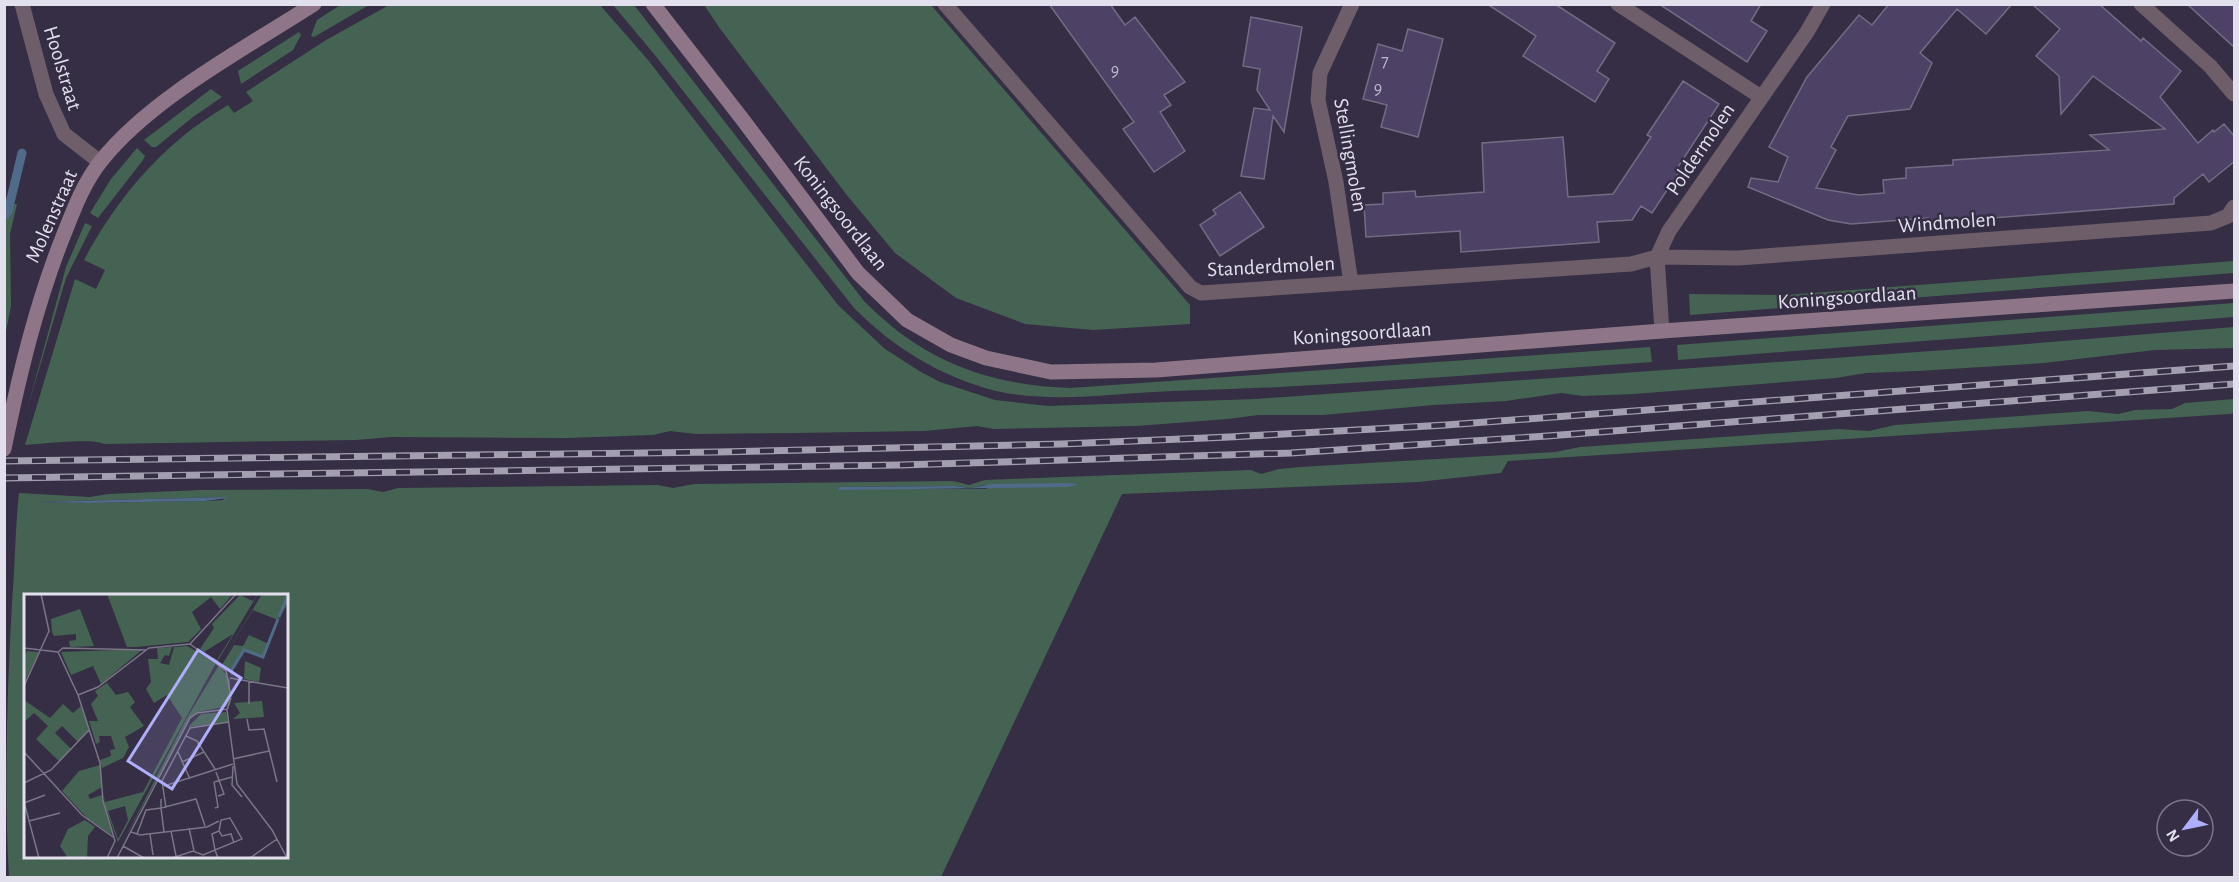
<svg xmlns="http://www.w3.org/2000/svg" width="2239" height="882" font-family="'Alegreya Sans',sans-serif">
<style>
.green{fill:#456352;fill-rule:evenodd}
.water{fill:#506a8a}
.lines{fill:none;stroke-linecap:round;stroke-linejoin:round}
.stream{stroke:#506a8a;stroke-width:9}
.building{fill:#4d4265;stroke:#736c84;stroke-width:1.5}
.street{stroke:#6e5e6a;stroke-width:15}
.secondary{stroke:#8e7688;stroke-width:15}
.rail-casing{stroke:#a49fb0;stroke-width:7}
.rail{stroke:#352e44;stroke-width:4.5;stroke-dasharray:14;stroke-linecap:butt}
.labels{text-anchor:middle;stroke-width:5;stroke-linejoin:round;paint-order:stroke}
.number-label{font-size:18px;fill:#beb8cc}
.street-label{font-size:21px;fill:#e3e0ee;stroke:#352e44}
.inset-river{fill:none;stroke:#506a8a;stroke-width:3}
.inset-road{fill:none;stroke:#7b7588;stroke-width:1.5}
.view{fill:#afaefa;fill-opacity:0.15;stroke:#afaefa;stroke-width:3}
.inset-edge{fill:none;stroke:#e3e0ee;stroke-width:3}
</style>
<rect width="100%" height="100%" fill="#352e44"/>
<!-- green -->
<path class="green" d="M 342,4 L 369,5 L 314,37 L 311,36 L 317,20 Z
M 391,4 L 600,5 L 648,60 L 838,305 L 885,349 L 921,372 L 940,382 L 995,400 L 1048,406 L 1256,399 L 2002,346 L 2234,327 L 2234,348 L 2155,350 L 2044,363 L 1918,371 L 1866,373 L 1836,378 L 1634,394 L 1583,396 L 1561,393 L 1506,401 L 1434,405 L 1323,415 L 1258,415 L 1228,419 L 1136,426 L 994,429 L 977,426 L 925,431 L 794,433 L 696,434 L 670,431 L 653,435 L 567,438 L 391,437 L 356,440 L 104,444 C 91,438 43,444 25,445 L 75,279 L 96,289 L 105,270 L 84,260 C 109,213 141,171 182,137 C 196,125 212,115 228,105 L 234,113 L 253,101 L 246,92 L 326,40 Z
M 613,5 L 634,5 L 864,301 C 923,361 987,385 1070,388 L 1650,347 L 1652,362 C 1492,373 1332,387 1173,391 C 1115,393 1054,404 996,391 C 941,377 894,348 854,308 L 654,54 Z
M 704,5 L 931,5 L 1190,305 L 1190,324 L 1093,330 L 1025,324 L 956,298 L 895,253 L 846,194 L 721,30 Z
M 299,32 L 301,35 L 293,50 L 241,84 L 238,71 Z
M 211,89 L 222,97 L 193,117 L 156,147 L 152,147 L 144,140 Z
M 137,148 L 145,156 L 143,160 L 98,218 L 90,213 L 111,179 Z
M 5,204 L 17,204 L 10,234 L 11,306 L 5,336 Z
M 85,223 L 92,226 L 66,278 L 27,410 L 66,267 Z
M 2234,261 L 2234,273 L 1690,315 L 1689,294 L 1785,295 Z
M 2234,303 L 2234,317 L 1678,360 L 1677,345 Z
M 2234,399 L 2234,413 L 2229,414 L 1508,461 L 1501,473 L 1418,482 L 1122,494 L 941,877 L 9,878 C 4,786 7,694 12,603 C 15,567 15,530 19,493 L 90,497 L 108,494 L 201,490 L 367,489 L 383,492 L 398,488 L 657,485 L 673,488 L 694,484 L 953,481 L 969,485 L 985,480 L 1251,470 L 1261,474 L 1279,469 L 1300,467 L 1555,452 L 1580,447 L 1838,429 L 1869,431 L 1895,425 L 2088,411 L 2118,414 L 2135,410 L 2172,409 L 2185,403 ZM 985,485 L 987,489 L 838,489 L 839,487 L 955,486 L 970,488 ZM 224,497 L 223,500 L 205,501 L 89,503 L 35,502 ZM 26,596 L 286,596 L 286,856 L 26,856 Z"/>
<!-- water -->
<path class="water" d="M 1072,483 L 1078,485 L 1066,487 L 838,490 L 839,487 L 955,486 L 970,488 L 993,484 Z
M 224,497 L 227,498 L 205,501 L 89,503 L 35,502 Z"/>
<g class="lines">
<!-- stream -->
<path class="stream" d="M 4,216 L 8,211 L 22,153"/>
</g>
<!-- building -->
<path class="building" d="M 1049,4 L 1110,4 L 1125,25 L 1135,17 L 1185,82 L 1164,95 L 1171,105 L 1160,112 L 1185,151 L 1154,172 L 1123,129 L 1134,122 Z
M 1487,4 L 1555,4 L 1615,43 L 1597,71 L 1609,79 L 1595,102 L 1523,56 L 1536,36 Z
M 1659,4 L 1761,4 L 1751,21 L 1767,31 L 1747,62 Z
M 1889,4 L 2012,4 L 1986,34 L 1957,9 L 1920,53 L 1932,63 L 1910,109 L 1848,116 L 1831,147 L 1836,150 L 1816,188 L 1859,195 L 1884,193 L 1883,180 L 1906,178 L 1906,168 L 1953,165 L 1953,160 L 2109,150 L 2090,135 L 2165,129 L 2093,76 L 2061,114 L 2059,76 L 2036,56 L 2060,29 L 2032,4 L 2099,4 L 2141,41 L 2143,38 L 2181,71 L 2160,97 L 2198,143 L 2213,130 L 2214,132 L 2224,124 L 2235,137 L 2235,161 L 2209,182 L 2203,174 L 2174,198 L 2174,204 L 1928,223 L 1928,218 L 1851,224 L 1828,220 L 1748,187 L 1751,178 L 1778,182 L 1788,157 L 1769,147 L 1807,77 L 1859,15 L 1872,25 Z
M 2187,4 L 2235,4 L 2235,48 Z
M 1251,17 L 1302,27 L 1284,132 L 1273,116 L 1264,179 L 1241,176 L 1254,108 L 1270,110 L 1257,90 L 1260,69 L 1243,66 Z
M 1408,29 L 1443,39 L 1418,137 L 1381,127 L 1387,105 L 1363,99 L 1378,44 L 1402,51 Z
M 1683,81 L 1719,104 L 1678,167 L 1681,169 L 1652,213 L 1641,206 L 1632,220 L 1597,222 L 1599,242 L 1461,252 L 1460,231 L 1366,237 L 1364,205 L 1383,204 L 1383,193 L 1415,191 L 1416,197 L 1484,192 L 1482,143 L 1563,137 L 1568,197 L 1613,194 L 1651,137 L 1647,135 Z
M 1240,192 L 1264,227 L 1220,256 L 1200,225 L 1216,214 L 1213,210 Z"/>
<g class="lines">
<!-- street -->
<path class="street" d="M 22,4 L 46,94 L 64,134 L 100,162
M 945,4 L 1190,287 L 1201,293 L 1631,264 L 1657,257 L 1738,258 L 2211,223 L 2228,216 L 2234,207
M 1618,4 L 1761,97
M 2141,4 L 2210,66 L 2234,94
M 1351,283 L 1336,182 L 1318,100 L 1320,73 L 1352,4
M 1662,331 L 1657,257 L 1669,231 L 1807,32 L 1823,4"/>
<!-- secondary -->
<path class="secondary" d="M 653,4 L 743,120 L 858,273 L 907,320 L 951,345 L 986,358 L 1051,372 L 1156,370 L 1662,331 L 2234,291
M 4,449 C 19,376 36,304 64,234 C 74,209 84,182 101,161 C 151,98 246,48 314,4"/>
<defs>
<path id="rail" d="M 4,461 L 718,452 L 1062,444 L 1229,437 L 1446,425 L 2234,366
M 4,478 L 900,465 L 1291,453 L 1547,436 L 2234,384"/>
</defs>
<!-- rail casing -->
<use href="#rail" class="rail-casing"/>
<!-- rail -->
<use href="#rail" class="rail"/>
</g>
<g class="labels">
<!-- number labels -->
<g class="number-label">
<text x="1385" y="67">7</text>
<text x="1115" y="76">9</text>
<text x="1378" y="94">9</text>
</g>
<!-- street labels -->
<g class="street-label">
<text transform="translate(63 68) rotate(73)" y="7">Hoolstraat</text>
<text transform="translate(1700 149) rotate(-56)" y="7">Poldermolen</text>
<text transform="translate(1351 155) rotate(80)" y="7">Stellingmolen</text>
<text transform="translate(841 213) rotate(52)" y="7">Koningsoordlaan</text>
<text transform="translate(51 216) rotate(-66)" y="7">Molenstraat</text>
<text transform="translate(1947 222) rotate(-4)" y="7">Windmolen</text>
<text transform="translate(1271 266) rotate(-3)" y="7">Standerdmolen</text>
<text transform="translate(1847 297) rotate(-4)" y="7">Koningsoordlaan</text>
<text transform="translate(1362 333) rotate(-4)" y="7">Koningsoordlaan</text>
</g>
</g>
<!-- overview -->
<g transform="translate(24 594)">
<rect width="264" height="264" fill="#352e44"/>
<path d="M 83,0 L 209,0 L 196,15 L 187,3 L 168,18 L 177,35 L 164,48 L 112,53 L 103,53 ZM 234,0 L 193,68 L 188,63 L 193,66 L 209,40 L 180,58 L 176,55 L 190,34 L 188,30 L 216,1 L 229,7 ZM 238,0 L 264,0 L 264,9 L 254,26 L 229,16 L 196,70 ZM 56,15 L 70,52 L 46,53 L 45,47 L 52,46 L 52,40 L 30,42 L 28,38 L 27,25 ZM 225,41 L 245,50 L 240,63 L 220,57 L 207,78 L 198,71 L 210,51 L 219,52 ZM 163,52 L 192,69 L 94,248 L 81,212 L 79,197 L 81,208 L 119,198 L 158,124 L 143,101 L 130,109 L 122,95 L 127,88 L 124,65 L 134,65 L 133,54 L 148,53 L 145,62 L 141,61 L 136,69 L 145,71 L 150,53 ZM 101,212 L 104,226 L 94,245 L 84,217 ZM 119,55 L 77,90 L 69,72 L 47,81 L 37,58 ZM 3,57 L 15,58 L 0,89 L 0,62 ZM 221,67 L 237,74 L 235,88 L 220,85 ZM 195,71 L 206,86 L 205,112 L 174,118 L 166,124 L 98,250 L 161,127 ZM 83,89 L 92,101 L 104,98 L 111,108 L 106,113 L 120,132 L 101,143 L 105,153 L 99,164 L 78,174 L 76,166 L 87,162 L 86,156 L 91,155 L 87,142 L 75,142 L 76,148 L 72,150 L 65,127 L 74,127 L 67,110 L 74,102 L 71,97 ZM 0,106 L 26,124 L 39,110 L 49,119 L 57,112 L 65,135 L 54,148 L 38,132 L 31,139 L 47,155 L 35,167 L 12,145 L 24,132 L 10,119 L 0,128 ZM 238,107 L 240,123 L 209,125 L 216,119 L 210,109 ZM 202,118 L 204,128 L 164,133 L 177,120 ZM 76,171 L 78,193 L 64,201 L 66,205 L 78,201 L 88,241 L 64,225 L 38,197 L 55,177 ZM 61,226 L 71,233 L 64,242 L 63,264 L 44,264 L 36,252 L 44,235 Z" fill="#456352" fill-rule="evenodd"/>
<path class="inset-river" d="M 255,23 L 264,1M 209,80 L 207,77 L 220,56 L 239,63 L 254,25"/>
<path class="inset-road" d="M 166,50 L 202,77 L 207,103M 166,50 L 212,0M 0,54 L 34,58M 34,58 L 54,101 L 76,169 L 79,207 L 91,247 L 83,264M 34,58 L 39,54 L 122,56M 206,84 L 264,94M 0,92 L 25,37 L 17,0M 54,101 L 74,93 L 125,54 L 166,50M 207,104 L 203,116 L 213,190 L 248,236 L 263,264M 225,110 L 225,87M 223,125 L 225,136 L 240,135 L 253,188M 162,142 L 173,147 L 191,175M 0,158 L 58,221 L 89,243M 154,158 L 166,185M 209,165 L 245,157M 158,168 L 180,158M 209,172 L 208,191 L 218,203M 192,178 L 200,200 L 194,202M 190,188 L 194,213 L 191,214M 190,188 L 208,183M 0,189 L 27,176 L 65,136M 140,192 L 209,170M 0,208 L 15,264M 0,209 L 21,201M 142,214 L 138,187 L 166,134 L 205,128M 206,224 L 218,245 L 191,256 L 188,240 L 195,237 L 197,226 ZM 5,227 L 36,219M 165,234 L 170,257M 147,237 L 152,262M 195,237 L 198,242 L 207,240 L 210,249M 107,238 L 116,241 L 183,233 L 195,227M 140,238 L 137,214 L 172,205 L 181,232M 113,240 L 122,216 L 137,214 L 137,205M 126,240 L 129,261M 99,252 L 120,264M 93,264 L 166,124 L 173,119 L 204,115M 148,264 L 169,257 L 179,261 L 191,256 L 194,264M 226,264 L 253,245"/>
<path class="view" d="M 174,56 L 217,84 L 148,195 L 104,167 Z"/>
<rect width="264" height="264" class="inset-edge"/>
</g>
<!-- border -->
<rect width="2239" height="882" fill="none" stroke="#e3e0ee" stroke-width="12"/>
<!-- north arrow -->
<g transform="translate(2185 828) rotate(238)"><circle r="28" fill="#352e44" stroke="#7b7588" stroke-width="1.5"/>
<path d="M0-4.5L10 22L0 15L-10 22Z" fill="#afaefa"/>
<text y="-9" font-size="16" font-weight="bold" text-anchor="middle" fill="#e3e0ee">N</text>
</g>
</svg>
